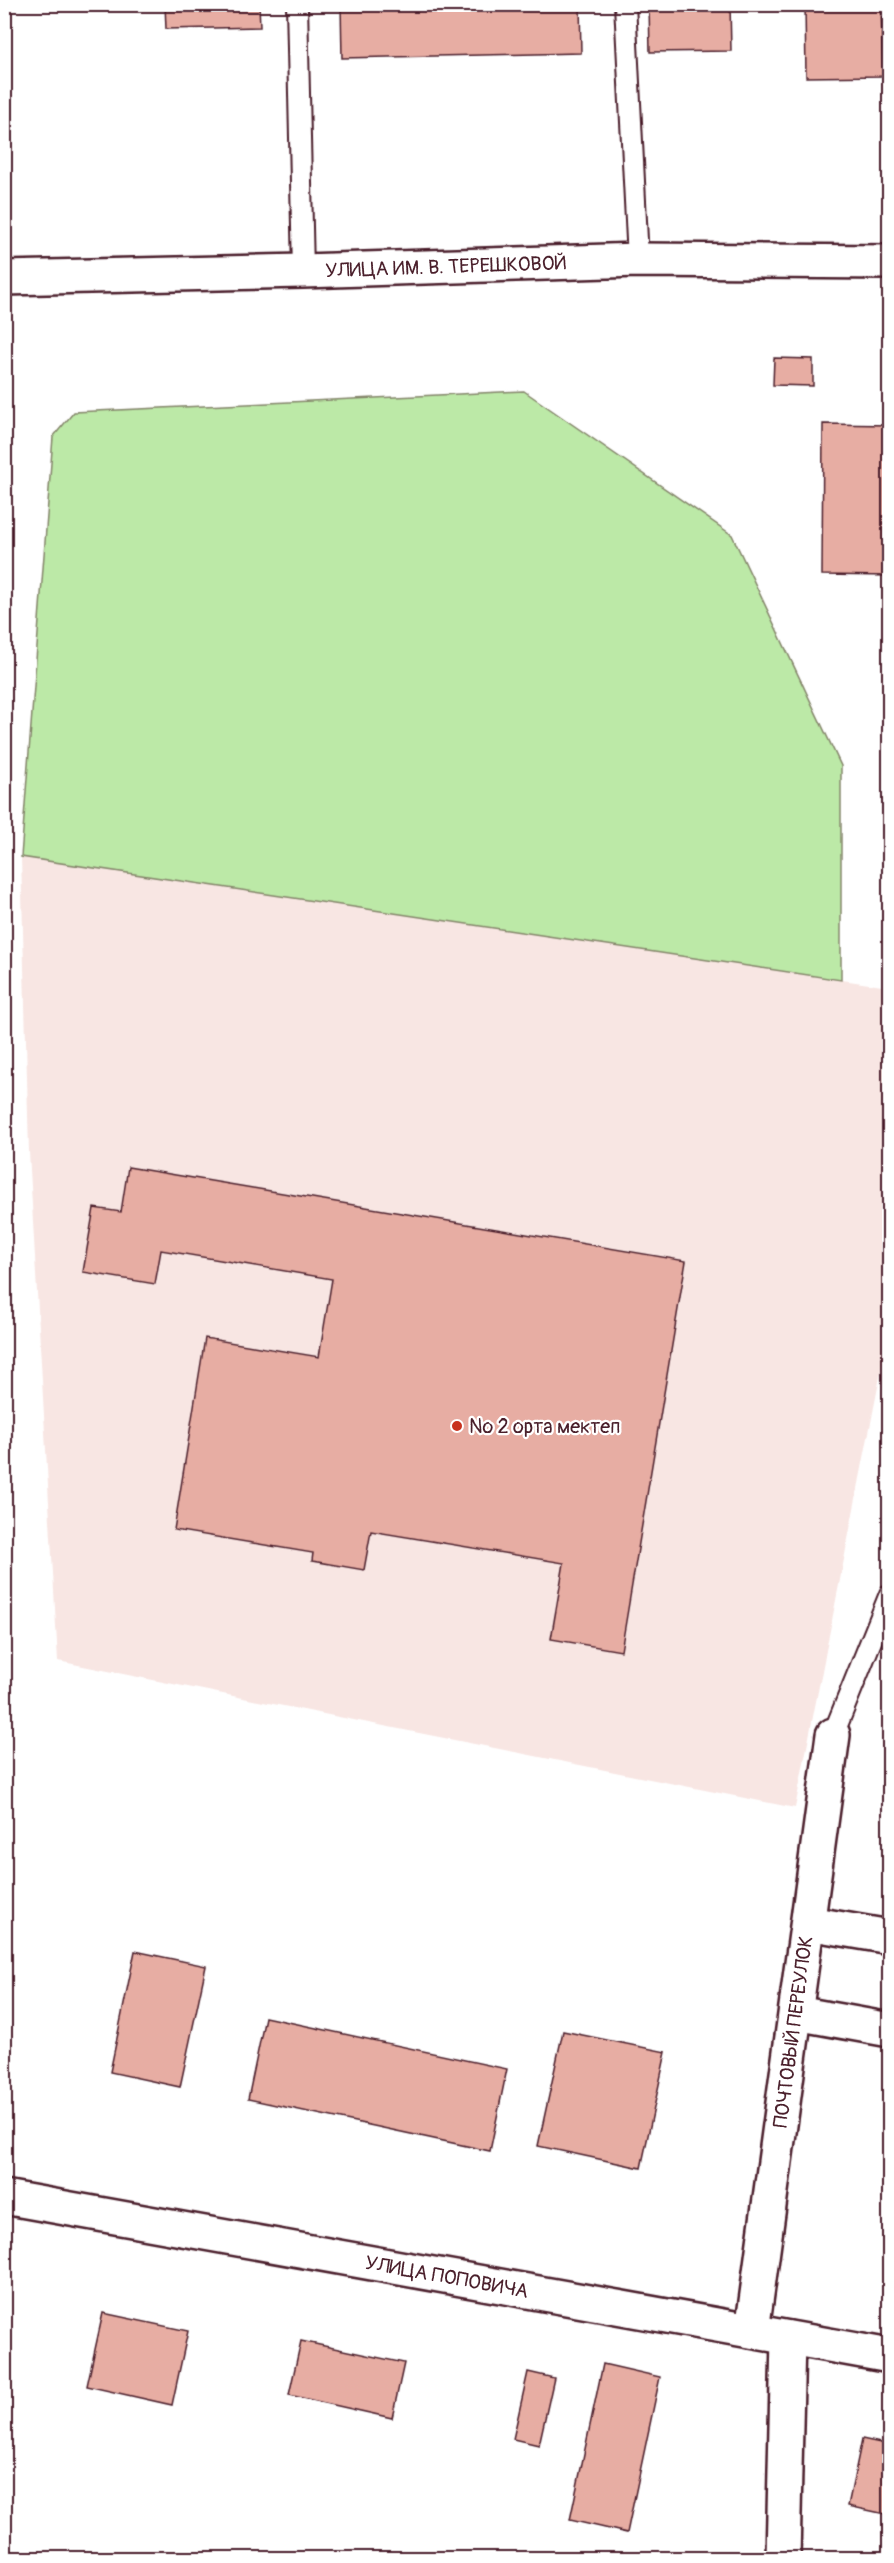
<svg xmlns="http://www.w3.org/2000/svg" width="894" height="2563" font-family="Pangolin,sans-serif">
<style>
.built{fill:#f8e6e3}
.green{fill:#bce9a7;stroke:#838469;stroke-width:1.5}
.building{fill:#e7ada3;stroke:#4a1f2b;stroke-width:1.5}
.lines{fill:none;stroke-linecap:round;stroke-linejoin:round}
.service-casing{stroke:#4a1f2b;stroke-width:24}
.minor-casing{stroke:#4a1f2b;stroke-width:38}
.service{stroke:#fff;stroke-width:20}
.minor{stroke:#fff;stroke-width:33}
.poi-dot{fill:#c8321e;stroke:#fff;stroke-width:2}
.labels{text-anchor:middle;stroke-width:4.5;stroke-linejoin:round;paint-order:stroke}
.street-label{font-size:20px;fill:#4a1f2b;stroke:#fff}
.poi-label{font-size:20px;fill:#4a1f2b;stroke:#fff;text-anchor:start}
</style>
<rect width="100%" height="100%" fill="#fff"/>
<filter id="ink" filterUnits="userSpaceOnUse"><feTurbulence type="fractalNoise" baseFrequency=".0167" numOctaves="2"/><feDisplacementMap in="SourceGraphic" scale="12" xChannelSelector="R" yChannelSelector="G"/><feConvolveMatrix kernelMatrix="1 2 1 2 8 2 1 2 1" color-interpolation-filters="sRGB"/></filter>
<g filter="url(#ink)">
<!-- built -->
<path class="built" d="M 21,857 L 889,987 L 889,1331 L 795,1808 L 58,1661 L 29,1152 Z"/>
<!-- green -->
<path class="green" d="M 524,391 L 732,535 L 841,766 L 841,980 L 21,857 L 53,437 L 74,412 Z"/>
<!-- building -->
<path class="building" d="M 165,4 L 259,4 L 260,27 L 166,29 Z
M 341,4 L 580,4 L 581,53 L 342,58 Z
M 649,4 L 730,4 L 731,51 L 650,52 Z
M 805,4 L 881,4 L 883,76 L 806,77 Z
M 774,358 L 813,359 L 813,386 L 773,385 Z
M 823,424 L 890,425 L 890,576 L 822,575 Z
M 128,1167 L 686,1261 L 621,1651 L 551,1639 L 564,1563 L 371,1531 L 364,1570 L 312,1561 L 313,1553 L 174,1530 L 205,1338 L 319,1357 L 332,1279 L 161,1250 L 155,1284 L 83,1272 L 94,1208 L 121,1212 Z
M 135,1951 L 206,1966 L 180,2087 L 110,2072 Z
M 265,2017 L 507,2069 L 490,2151 L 248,2099 Z
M 563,2031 L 666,2052 L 641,2168 L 538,2146 Z
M 103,2313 L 188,2331 L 172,2405 L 87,2386 Z
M 301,2341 L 404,2363 L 392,2418 L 289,2395 Z
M 603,2364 L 660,2377 L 627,2533 L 570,2520 Z
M 528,2372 L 554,2378 L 539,2445 L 513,2439 Z
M 862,2439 L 890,2445 L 890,2515 L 848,2506 Z"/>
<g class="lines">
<defs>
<path id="service" d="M 297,4 L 303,271
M 625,4 L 638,260
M 833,1735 L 890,1594"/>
<g id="minor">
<path id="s1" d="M 4,278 L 303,271 L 638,260 L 890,262"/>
<path d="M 808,1923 L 890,1937"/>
<path d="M 796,2013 L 890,2030"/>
<path id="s2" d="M 4,2197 L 890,2356"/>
<path id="s3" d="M 752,2331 L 833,1735"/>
<path d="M 783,2558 L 788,2338"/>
</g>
</defs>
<!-- service casing -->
<use href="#service" class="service-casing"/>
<!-- minor casing -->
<use href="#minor" class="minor-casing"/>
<!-- service -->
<use href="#service" class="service"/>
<!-- minor -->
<use href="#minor" class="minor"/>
</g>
</g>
<!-- markers -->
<circle class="poi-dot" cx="457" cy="1426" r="6"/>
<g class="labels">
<!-- street labels -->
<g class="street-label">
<text dy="7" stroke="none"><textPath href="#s1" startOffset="442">УЛИЦА ИМ. В. ТЕРЕШКОВОЙ</textPath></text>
<text dy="7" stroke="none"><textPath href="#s3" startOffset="302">ПОЧТОВЫЙ ПЕРЕУЛОК</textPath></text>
<text dy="7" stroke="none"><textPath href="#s2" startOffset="450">УЛИЦА ПОПОВИЧА</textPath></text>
</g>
<!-- poi labels -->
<g class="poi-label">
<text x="469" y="1433">№ 2 орта мектеп</text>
</g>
</g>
<!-- margin -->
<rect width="894" height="2563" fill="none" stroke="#fff" stroke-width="24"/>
<rect x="12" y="12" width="870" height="2539" fill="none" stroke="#4a1f2b" stroke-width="2" filter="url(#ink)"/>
</svg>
